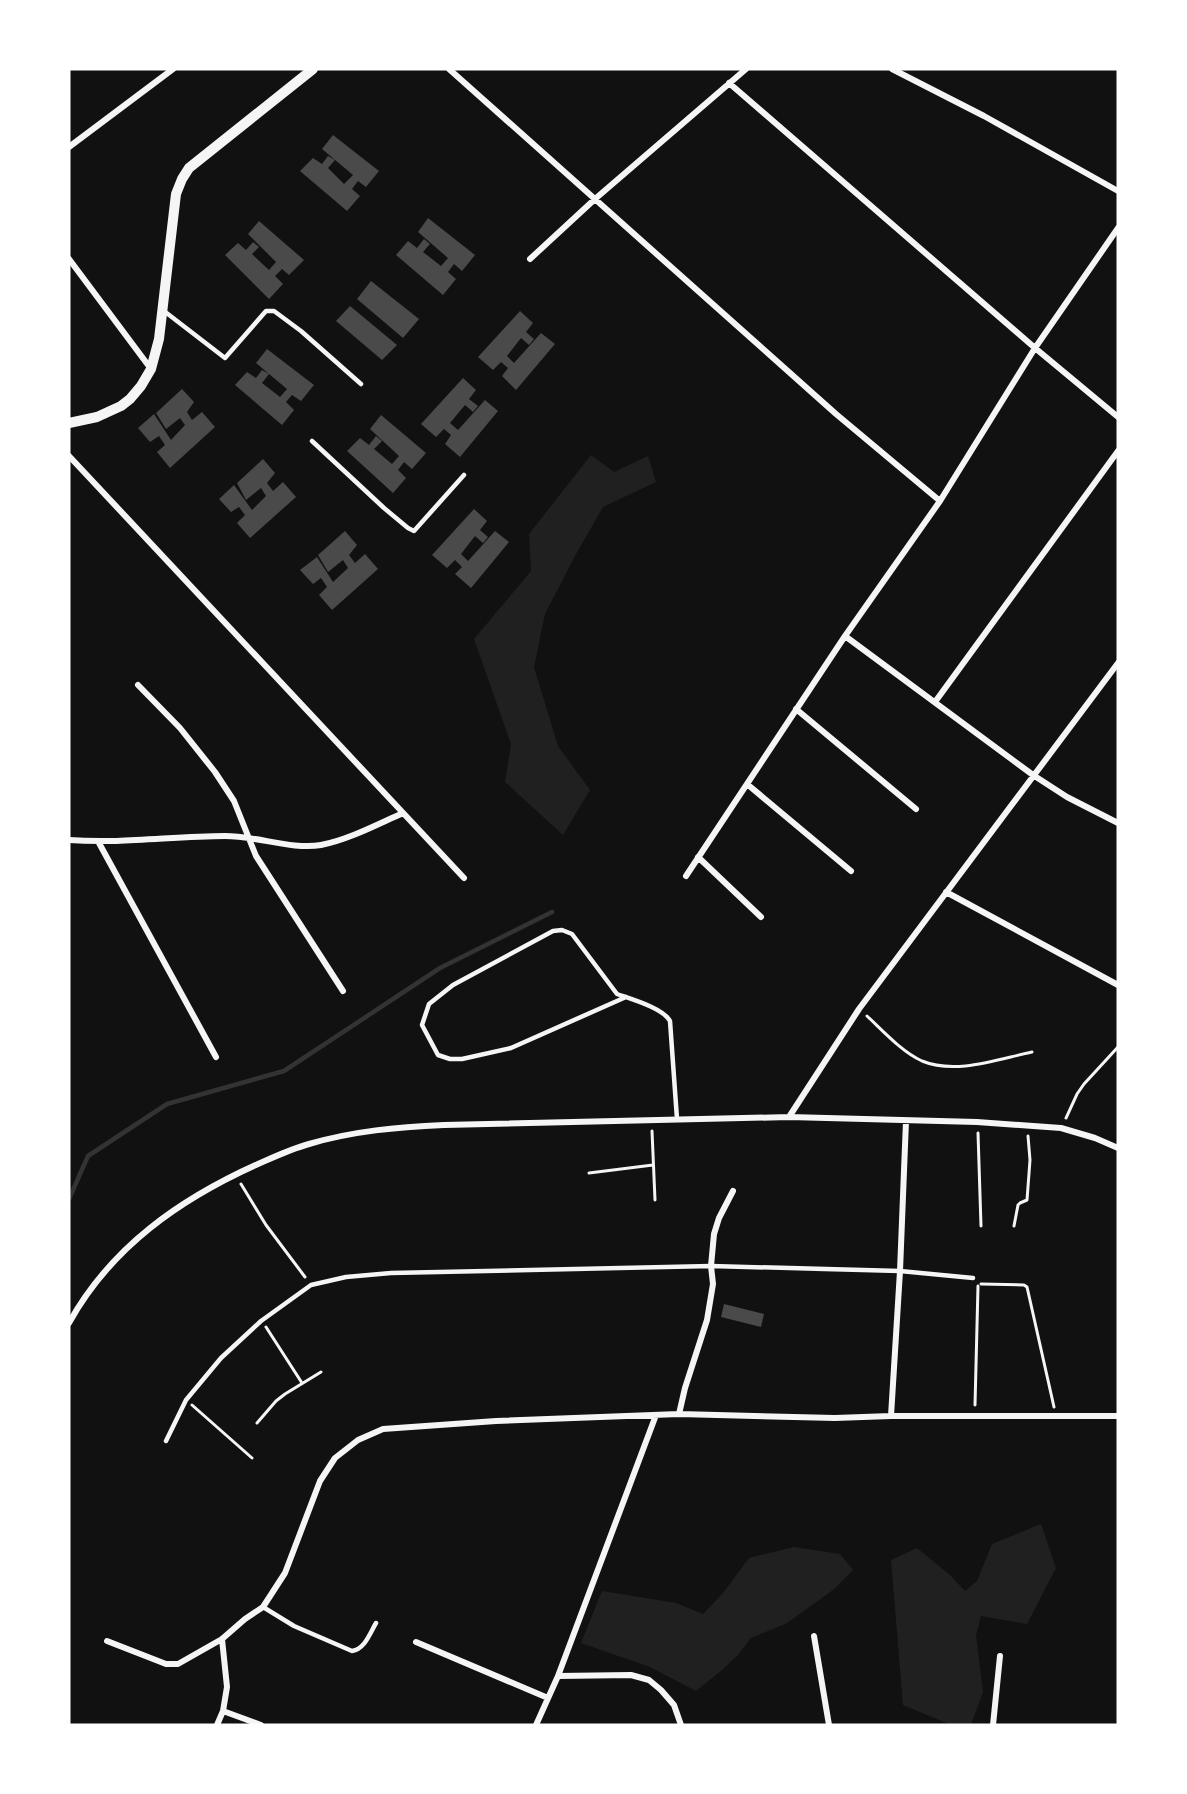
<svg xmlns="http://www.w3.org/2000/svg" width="1187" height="1794" font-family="Commissioner,sans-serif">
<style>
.green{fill:#202020}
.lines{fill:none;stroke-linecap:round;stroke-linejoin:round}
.stream{stroke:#333;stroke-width:4.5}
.building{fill:#4a4a4a}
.path{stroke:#f5f5f5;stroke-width:3}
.service{stroke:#f5f5f5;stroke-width:4.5}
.minor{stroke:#f5f5f5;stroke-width:6}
.tertiary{stroke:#f5f5f5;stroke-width:10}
</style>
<rect width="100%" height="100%" fill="#111"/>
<!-- green -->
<path class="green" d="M 591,455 L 614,472 L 648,456 L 656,482 L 603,507 L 575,556 L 545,614 L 534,667 L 558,746 L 590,790 L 563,835 L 505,782 L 511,744 L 474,639 L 531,571 L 529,534 Z
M 1041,1524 L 1056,1568 L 1027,1624 L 981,1616 L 976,1635 L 983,1692 L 971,1725 L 951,1725 L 903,1705 L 891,1560 L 917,1548 L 951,1576 L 965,1591 L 977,1581 L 992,1544 Z
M 794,1547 L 840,1554 L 853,1570 L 833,1590 L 787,1623 L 751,1638 L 738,1655 L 722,1670 L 696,1691 L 650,1667 L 581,1643 L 602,1591 L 676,1603 L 703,1614 L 723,1593 L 749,1558 Z"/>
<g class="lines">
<!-- stream -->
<path class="stream" d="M 69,1199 L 88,1156 L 167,1104 L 284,1071 L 440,968 L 552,912"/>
</g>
<!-- building -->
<path class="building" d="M 333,135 L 379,171 L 366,187 L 358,181 L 352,189 L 360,196 L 347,211 L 300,171 L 313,158 L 322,164 L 328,156 L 335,160 L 328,168 L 344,184 L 353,175 L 322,149 Z
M 428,218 L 475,255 L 462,271 L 454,264 L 448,272 L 456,279 L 443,295 L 396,255 L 408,241 L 417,248 L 424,239 L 430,244 L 423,252 L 441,266 L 448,258 L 418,232 Z
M 259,221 L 304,260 L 289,275 L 282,269 L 275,276 L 283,284 L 269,299 L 225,255 L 238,243 L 246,250 L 253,242 L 259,247 L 252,254 L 269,270 L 276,262 L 248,234 Z
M 371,281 L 419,319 L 403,338 L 357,299 Z
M 350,306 L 397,345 L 382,360 L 336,321 Z
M 520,311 L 533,323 L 526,332 L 534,339 L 529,345 L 521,338 L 507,356 L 514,363 L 541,333 L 555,344 L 516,390 L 502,376 L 508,368 L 501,362 L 493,370 L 478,357 Z
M 267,349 L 314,385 L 301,401 L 292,395 L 286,402 L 294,410 L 282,425 L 235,385 L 247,372 L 256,378 L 262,370 L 269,374 L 262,383 L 280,397 L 287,389 L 256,363 Z
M 463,378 L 476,390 L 469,399 L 478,406 L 473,412 L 465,405 L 450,423 L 458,430 L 485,400 L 498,411 L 460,457 L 445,444 L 451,435 L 444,429 L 436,437 L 421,424 Z
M 182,389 L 194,402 L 187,412 L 192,420 L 202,412 L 215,427 L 170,468 L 157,452 L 165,445 L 159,436 L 150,442 L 138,428 L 154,414 L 171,440 L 185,425 L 180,418 L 166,429 L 156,413 Z
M 381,415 L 426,453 L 412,469 L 404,462 L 398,470 L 406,478 L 393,493 L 347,451 L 360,438 L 369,445 L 376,436 L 382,441 L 374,449 L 392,464 L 399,456 L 370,429 Z
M 263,459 L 275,473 L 267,483 L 273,491 L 283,482 L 296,497 L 250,538 L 237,523 L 245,515 L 239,507 L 231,512 L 219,499 L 234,485 L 252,510 L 266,496 L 261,488 L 246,500 L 237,483 Z
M 474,509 L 487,521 L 480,530 L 488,537 L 483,543 L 475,536 L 461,554 L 468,561 L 495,531 L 509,542 L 471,588 L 455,574 L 462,567 L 455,560 L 447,568 L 432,555 Z
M 345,531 L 357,545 L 349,555 L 355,563 L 365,554 L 378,569 L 332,610 L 319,595 L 327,587 L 321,578 L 313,584 L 300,570 L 317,557 L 333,582 L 348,568 L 343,560 L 328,572 L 318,555 Z
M 724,1304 L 764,1314 L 761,1327 L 721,1317 Z"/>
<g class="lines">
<!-- path -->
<path class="path" d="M 867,1016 C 883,1031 902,1052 922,1061 C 956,1075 998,1059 1032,1052
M 1066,1118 L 1077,1094 L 1084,1084 L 1118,1047
M 652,1131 L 655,1200
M 978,1133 L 981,1226
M 589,1173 L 653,1165
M 241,1184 L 266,1225 L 305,1277
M 1014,1226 L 1018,1205 L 1020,1203 L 1027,1200 L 1030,1160 L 1028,1136
M 981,1284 L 1024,1285 L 1027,1287 L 1054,1407
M 266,1327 L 302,1383
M 192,1405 L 252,1458
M 975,1405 L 978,1286
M 257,1423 L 276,1401 L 285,1394 L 321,1372"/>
<!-- service -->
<path class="service" d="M 164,311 L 225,358 L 266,311 L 274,311 L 301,331 L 361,384
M 312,441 L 384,508 L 408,528 L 414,531 L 464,475
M 626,997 L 511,1048 L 462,1059 L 450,1059 L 438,1055 L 422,1025 L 429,1004 L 453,985 L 553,931 L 562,930 L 572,934 L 617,994 C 631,999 663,1008 670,1021 L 677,1119
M 166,1441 L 186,1400 L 221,1358 L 261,1321 L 311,1285 L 346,1277 L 391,1273 L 711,1266 L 900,1271 L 973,1278
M 263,1607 L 294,1626 L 352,1651 C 365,1649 370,1633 376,1623"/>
<!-- minor -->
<path class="minor" d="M 449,69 L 836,414 L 940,501
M 892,69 L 984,116 L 1118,191
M 729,83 L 1035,348 L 1118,417
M 69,147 L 173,69
M 69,259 L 151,369
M 530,259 L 595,199 L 746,69
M 69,456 L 464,878
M 845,636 L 1033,775 L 1067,797 L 1118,823
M 138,685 L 180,728 L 215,772 L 234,801 L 256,856 L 343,991
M 935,702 L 1118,451
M 796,709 L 916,809
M 747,784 L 851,871
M 69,840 C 122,844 173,836 225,836 C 257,836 292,850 321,845 C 348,840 378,824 403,813
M 99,843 L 216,1057
M 698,857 L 761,917
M 686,876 L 845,636 L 940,501 L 1035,348 L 1118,228
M 946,892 L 1118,985
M 789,1117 L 859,1009 L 1118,663
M 69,1323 C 111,1247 180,1199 258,1164 C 274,1157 291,1149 309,1144 C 353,1131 398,1127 444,1125 L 789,1117 L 977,1122 L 1061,1128 L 1095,1138 L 1118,1148
M 679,1414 L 685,1388 L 707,1320 L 713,1284 L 711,1266 L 714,1234 L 719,1218 L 733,1191
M 891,1416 L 900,1271 L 906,1121
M 814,1636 L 829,1725
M 107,1641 L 166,1664 L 178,1664 L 222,1639 L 245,1619 L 263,1607 L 285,1573 L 320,1481 L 335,1458 L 358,1440 L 383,1429 L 496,1421 L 679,1414 L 835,1418 L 891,1416 L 1118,1416
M 416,1642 L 548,1698
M 558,1676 L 631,1675 L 649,1680 L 661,1690 L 674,1705 L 681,1725
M 223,1711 L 261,1725
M 217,1725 L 223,1711 L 227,1687 L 222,1639
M 536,1725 L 558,1676 L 656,1415
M 993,1725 L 1000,1656"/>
<!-- tertiary -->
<path class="tertiary" d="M 69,423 L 97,417 L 121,406 L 130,399 L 141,386 L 151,369 L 159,339 L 176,194 L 182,179 L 189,168 L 313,69"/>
</g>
<!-- border -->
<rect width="1187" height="1794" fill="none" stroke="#ffffff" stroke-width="141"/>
</svg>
